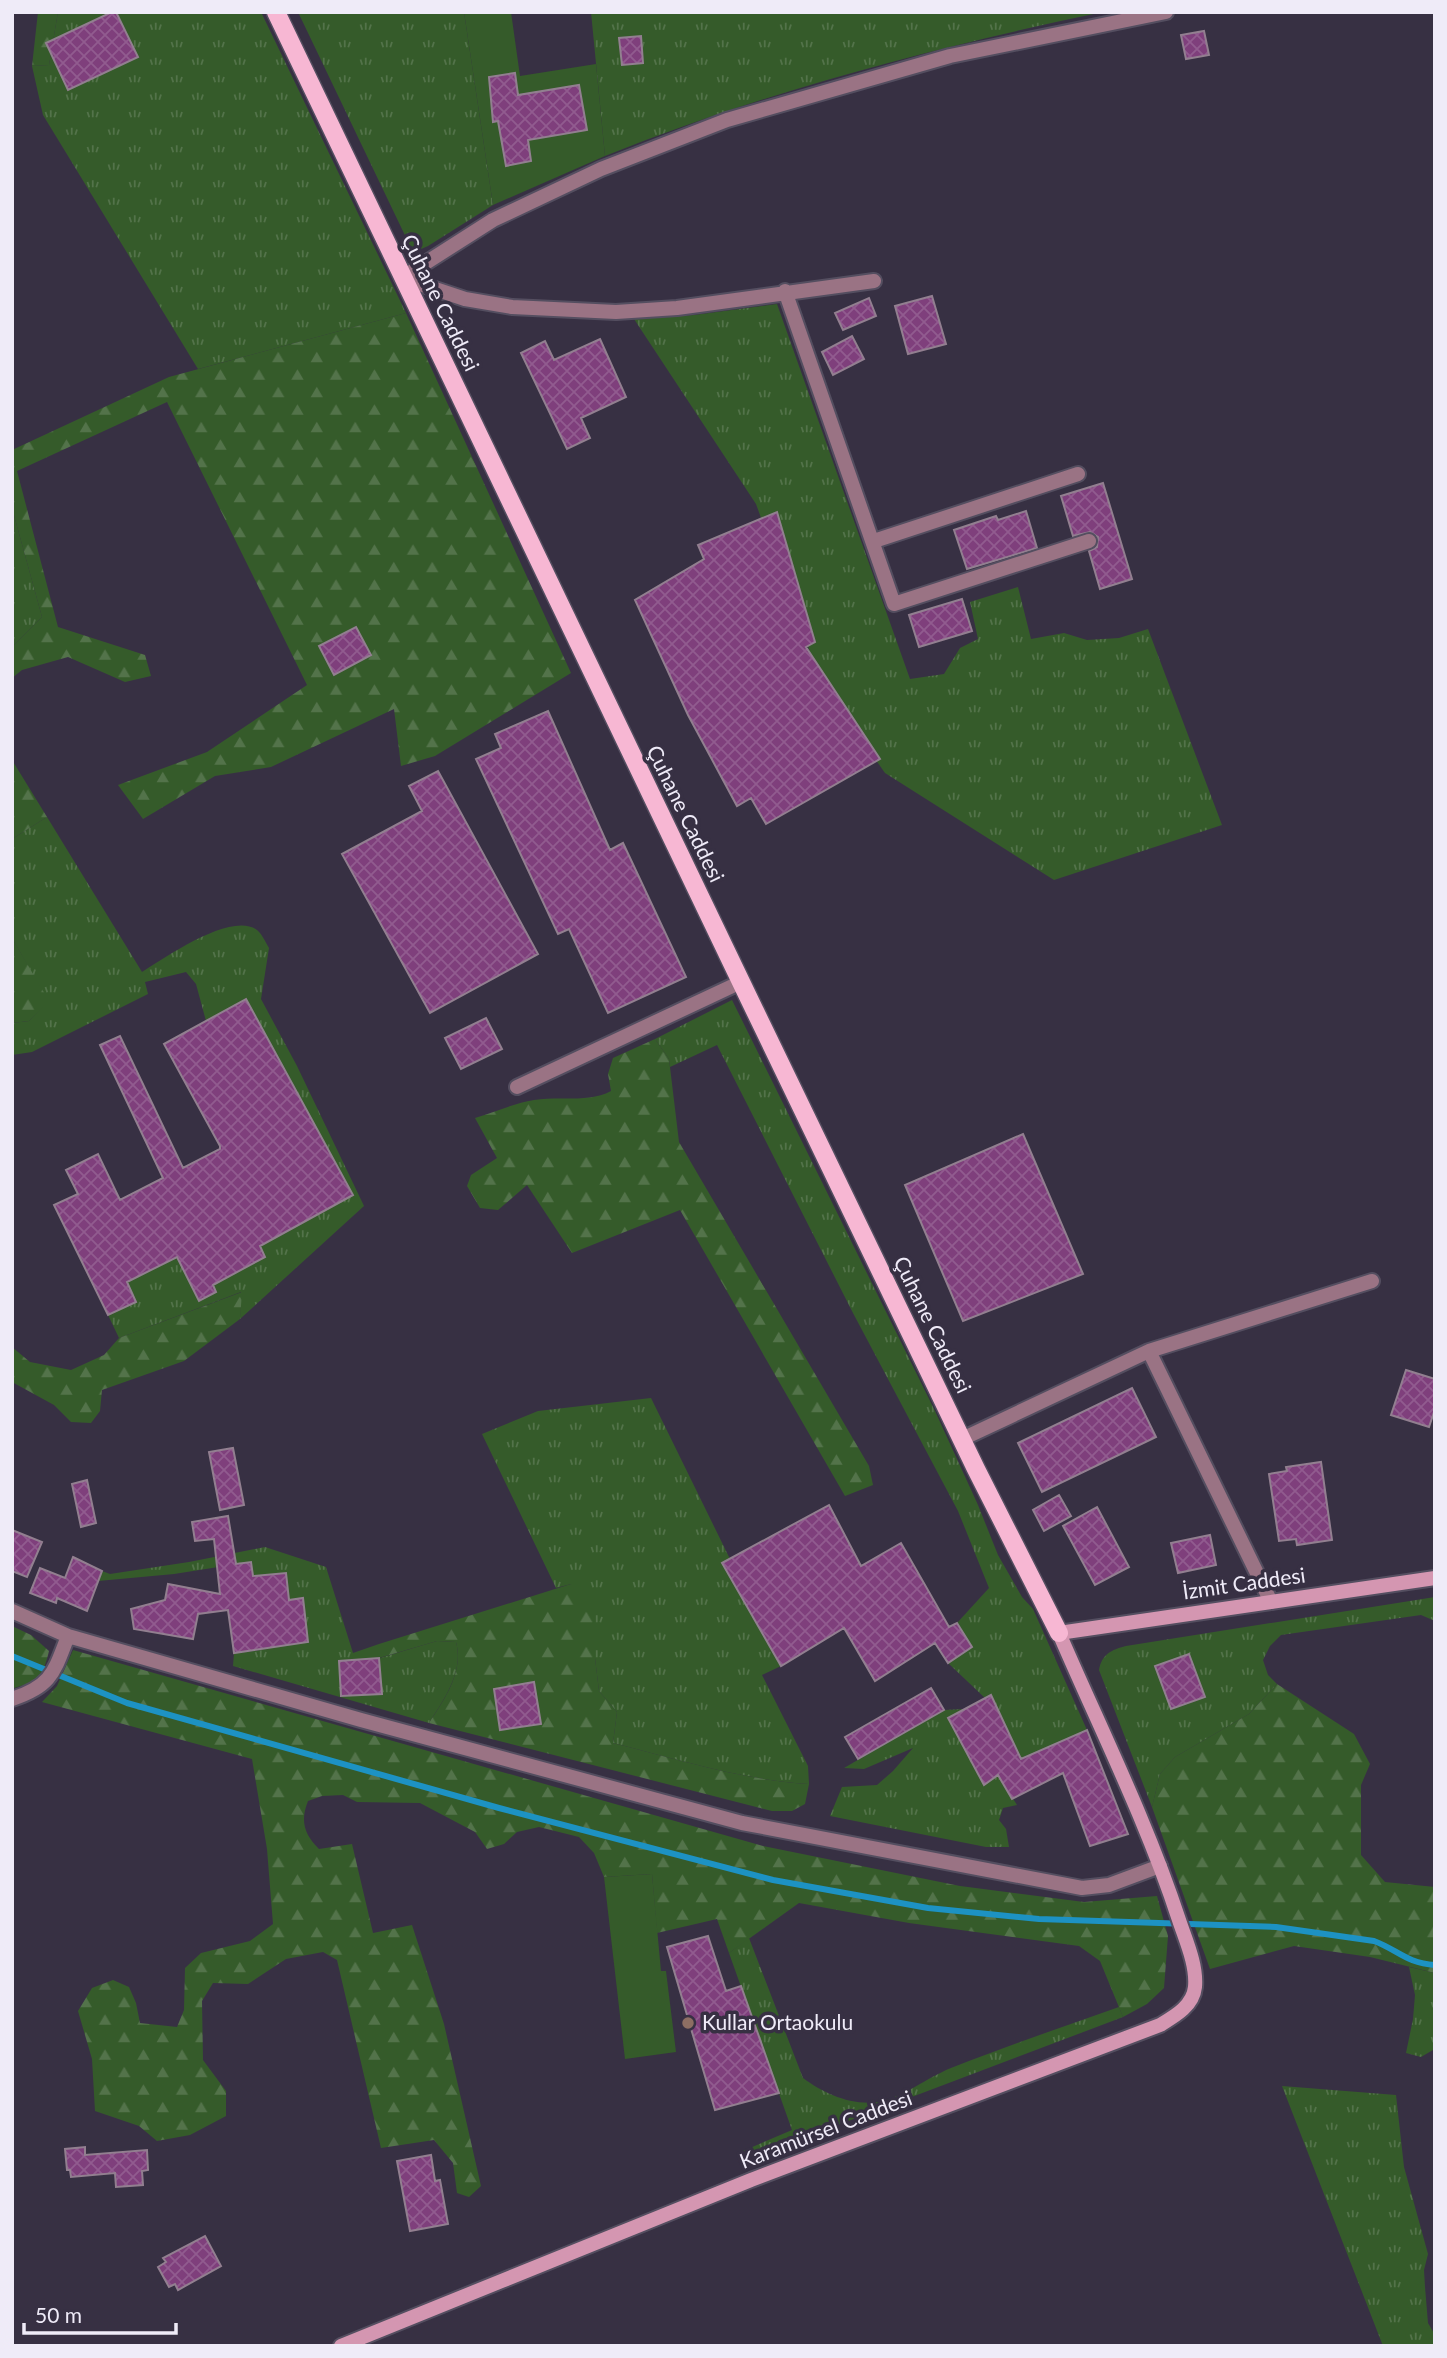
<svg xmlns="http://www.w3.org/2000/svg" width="1447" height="2358" font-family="Lato,sans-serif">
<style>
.grass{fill:url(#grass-tufts)}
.forest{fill:url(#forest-firs)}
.garden{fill:#355b2a}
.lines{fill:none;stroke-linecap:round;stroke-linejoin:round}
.stream{stroke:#1d92c3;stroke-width:6}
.building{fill:url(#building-cross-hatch);stroke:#927f90;stroke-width:2}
.street-casing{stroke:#544e60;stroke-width:18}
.secondary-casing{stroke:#544e60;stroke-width:18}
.primary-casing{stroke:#544e60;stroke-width:21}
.street{stroke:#9a7384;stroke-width:14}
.secondary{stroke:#d496b1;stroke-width:14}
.primary{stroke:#f7b7d3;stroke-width:18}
.education-dot{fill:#8d6e63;stroke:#373043;stroke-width:2.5}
.labels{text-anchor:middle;stroke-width:7;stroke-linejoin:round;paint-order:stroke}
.street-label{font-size:21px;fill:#efebf8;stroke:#373043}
.poi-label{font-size:21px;fill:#efebf8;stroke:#373043;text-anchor:start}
</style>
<defs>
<pattern id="grass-tufts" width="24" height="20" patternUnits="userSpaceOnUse" patternTransform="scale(1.75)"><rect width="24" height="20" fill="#355b2a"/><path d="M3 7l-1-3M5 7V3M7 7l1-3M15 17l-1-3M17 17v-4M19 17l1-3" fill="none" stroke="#53734a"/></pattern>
<pattern id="forest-firs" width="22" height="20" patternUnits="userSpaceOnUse" patternTransform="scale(1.75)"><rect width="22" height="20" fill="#355b2a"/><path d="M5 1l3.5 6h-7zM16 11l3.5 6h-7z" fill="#53734a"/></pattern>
<pattern id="building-cross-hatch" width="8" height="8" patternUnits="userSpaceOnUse" patternTransform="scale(1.75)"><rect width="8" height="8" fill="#7f3f7c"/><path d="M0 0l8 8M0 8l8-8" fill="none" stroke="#915b8f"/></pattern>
</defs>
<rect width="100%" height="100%" fill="#373043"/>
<!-- grass -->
<path class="grass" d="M 58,12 L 261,12 L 406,313 L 198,369 L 43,115 L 32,66 L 49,65 Z
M 298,12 L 464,12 L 493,205 L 428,246 L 419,250 L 412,250 Z
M 591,12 L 1103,12 C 932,48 767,91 605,156 Z
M 777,304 L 910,679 L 944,674 L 960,648 L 978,639 L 970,602 L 1018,587 L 1031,639 L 1064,633 L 1087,640 L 1119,638 L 1148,629 L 1222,825 L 1054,880 L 885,773 L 821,682 L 756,504 L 634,319 L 694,315 Z
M 12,508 L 42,617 L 12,647 Z
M 47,817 L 142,972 C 165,958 231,911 257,930 C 262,934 266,943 269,948 L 261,999 L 297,1066 L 364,1206 L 240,1319 L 241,1292 L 119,1338 L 108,1315 L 136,1302 L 127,1282 L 143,1189 L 200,1301 L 216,1292 L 212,1284 L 265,1257 L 260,1246 L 352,1195 L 246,1000 L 206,1021 L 196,984 L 186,972 L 145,982 L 148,994 L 32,1052 L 12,1055 L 12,1023 L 29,1021 L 48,1001 L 12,938 L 12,839 Z
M 732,1000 L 935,1411 L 978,1505 L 998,1555 L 1022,1597 L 1033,1609 L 1087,1730 L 1021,1759 L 991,1695 L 985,1698 L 948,1663 L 972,1647 L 957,1623 L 989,1588 L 958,1511 L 853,1313 L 717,1045 L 670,1067 L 669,1059 L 655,1039 Z
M 651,1398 L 730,1559 L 722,1563 L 781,1666 L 762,1675 L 808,1766 L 809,1784 C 742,1780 677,1759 613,1743 L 617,1712 L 599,1691 L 595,1658 L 571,1584 L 556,1588 L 482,1434 L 538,1411 Z
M 265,1547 L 326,1567 L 353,1653 L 379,1644 L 380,1658 L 437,1641 L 456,1642 C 464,1671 445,1698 429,1723 L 233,1666 L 234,1653 L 262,1650 L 250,1562 L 174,1574 L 98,1581 L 102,1571 L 110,1574 L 189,1562 Z
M 1435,1597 L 1435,1621 L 1421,1615 L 1281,1635 L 1270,1646 L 1263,1660 L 1268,1675 L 1277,1684 L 1249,1714 L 1175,1757 L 1160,1774 L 1152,1807 L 1099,1670 C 1102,1654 1111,1650 1126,1646 Z
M 964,1709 L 953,1728 L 984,1785 L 998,1775 L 1017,1805 L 1003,1808 L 999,1820 L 1006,1829 L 1009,1847 L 986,1847 L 830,1816 L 842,1787 L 877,1785 L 893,1771 L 913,1748 L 864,1769 L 844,1768 L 944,1710 Z
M 749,1938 L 803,2078 C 823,2093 851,2106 878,2102 C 902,2098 928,2077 951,2068 C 1006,2046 1063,2027 1119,2007 L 1123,2017 L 759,2155 L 743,2151 L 792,2130 L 729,1953 Z
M 1409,1967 L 1435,1973 L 1435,2042 L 1433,2050 L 1421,2057 L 1406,2053 L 1413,2019 L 1415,1995 Z
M 1282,2086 L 1396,2095 L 1404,2167 L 1428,2254 L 1424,2270 L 1425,2287 L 1428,2323 L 1435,2335 L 1435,2346 L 1383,2346 Z"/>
<!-- forest -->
<path class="forest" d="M 38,12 L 58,12 L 49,65 L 32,66 Z
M 406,313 L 571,673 L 435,756 L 401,766 L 394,709 L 271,767 L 215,776 L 143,819 L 118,785 L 207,752 L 307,685 L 167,402 L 17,471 L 58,627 L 145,655 L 151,676 L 125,682 L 68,657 L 22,670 L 12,678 L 12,647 L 42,617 L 12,508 L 12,450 L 169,377 Z
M 12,760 L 47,817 L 12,839 Z
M 12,938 L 49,1001 L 29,1021 L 12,1023 Z
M 655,1039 L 669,1059 L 679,1142 L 869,1466 L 873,1485 L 845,1496 L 680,1210 L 572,1253 L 527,1185 L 498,1210 L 480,1208 L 467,1186 L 471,1175 L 497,1158 L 475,1118 C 495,1112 515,1103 534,1100 C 560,1096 589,1103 611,1091 L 608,1074 L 613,1058 Z
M 242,1292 L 240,1319 L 184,1361 L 102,1390 L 100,1411 L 91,1423 L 71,1422 L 54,1405 L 12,1382 L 12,1347 L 30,1362 L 71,1370 L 104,1355 L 119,1338 Z
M 571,1584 L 587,1594 L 594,1617 L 595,1658 L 599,1691 L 617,1712 L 613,1743 C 677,1759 742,1780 809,1784 L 805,1804 L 792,1811 L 772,1811 L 429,1723 C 445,1699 464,1671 456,1642 L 437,1641 L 379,1658 L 379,1644 Z
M 12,1626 L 31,1635 L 49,1651 C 43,1676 39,1681 14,1688 L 12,1687 Z
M 73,1650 L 763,1846 L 960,1886 L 1084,1902 L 1157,1896 L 1168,1936 L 1164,1988 L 1147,2004 L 1123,2017 L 1100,1961 L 1079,1946 L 909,1923 L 799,1903 L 729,1953 L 717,1919 L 657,1933 L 652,1874 L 604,1877 L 594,1853 L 579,1837 L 539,1827 L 517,1832 L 504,1844 L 487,1849 L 475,1832 L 420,1803 L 357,1802 L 343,1795 L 322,1796 L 308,1801 C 300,1821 304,1834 319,1849 L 352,1844 L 373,1933 L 412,1925 L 444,2024 L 481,2186 L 469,2197 L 457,2193 L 453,2163 L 434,2140 L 381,2148 L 337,1960 L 323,1952 L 286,1959 L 248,1984 L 213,1983 L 202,2001 L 203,2060 L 226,2091 L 226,2116 L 190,2135 L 157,2141 L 139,2126 L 95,2111 L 92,2059 L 78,2011 L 92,1988 L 113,1980 L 129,1987 L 136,2003 L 140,2023 L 177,2027 L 184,2010 L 185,1968 L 201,1953 L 250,1941 L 273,1924 L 267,1849 L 252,1759 L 42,1702 L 57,1686 Z
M 1277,1684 L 1354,1734 L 1370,1764 L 1361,1785 L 1361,1855 L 1385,1882 L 1435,1887 L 1435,1973 L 1370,1957 L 1294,1946 L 1210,1969 L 1152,1807 L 1160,1774 L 1175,1757 L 1249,1714 Z"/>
<!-- garden -->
<path class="garden" d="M 464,12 L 511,12 L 520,76 L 596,64 L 605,156 L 493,205 Z
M 652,1874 L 661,1971 L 666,1971 L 676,2052 L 625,2059 L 604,1877 Z"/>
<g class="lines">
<!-- stream -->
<path class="stream" d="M 12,1656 L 127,1703 L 499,1808 L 773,1880 L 928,1908 L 1039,1919 L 1276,1927 L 1374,1941 C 1398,1950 1406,1963 1435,1965"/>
</g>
<!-- building -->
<path class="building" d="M 112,12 L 116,12 L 138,57 L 68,90 L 46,43 Z
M 1204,31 L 1209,55 L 1186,59 L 1181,35 Z
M 641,36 L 643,63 L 622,65 L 619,38 Z
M 515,73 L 518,95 L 579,85 L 587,130 L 528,140 L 531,161 L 506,166 L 498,121 L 493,122 L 489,77 Z
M 932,296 L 946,344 L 908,354 L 895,306 Z
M 869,298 L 876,316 L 843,330 L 835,313 Z
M 852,336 L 864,359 L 833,375 L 822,352 Z
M 600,339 L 626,397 L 581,418 L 590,438 L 567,449 L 521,353 L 545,341 L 554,360 Z
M 1103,483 L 1132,579 L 1100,589 L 1089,551 L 1097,547 L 1098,537 L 1090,532 L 1073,536 L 1061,496 Z
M 1026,511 L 1037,548 L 967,569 L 954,530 L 996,516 L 998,520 Z
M 777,512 L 815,642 L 806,647 L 880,759 L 766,824 L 751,798 L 737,806 L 688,715 L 635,600 L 704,559 L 698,545 Z
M 962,599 L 972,631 L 919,647 L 909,615 Z
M 356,627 L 371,655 L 334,675 L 319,646 Z
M 548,711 L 610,850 L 623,843 L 686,977 L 608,1013 L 569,929 L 558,934 L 476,759 L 501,748 L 495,734 Z
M 438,771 L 538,954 L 430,1013 L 342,854 L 422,811 L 409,786 Z
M 246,999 L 353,1195 L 260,1246 L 265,1257 L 213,1285 L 216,1292 L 199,1301 L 177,1257 L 127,1282 L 136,1302 L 108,1315 L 54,1205 L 78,1194 L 66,1170 L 98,1154 L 120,1200 L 163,1178 L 100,1045 L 120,1036 L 183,1168 L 220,1149 L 220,1146 L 164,1044 Z
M 486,1018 L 502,1049 L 461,1069 L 445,1038 Z
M 1023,1134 L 1083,1274 L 963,1321 L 905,1185 Z
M 1406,1370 L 1435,1379 L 1435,1409 L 1429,1427 L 1391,1415 Z
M 1132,1388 L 1156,1437 L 1042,1492 L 1018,1443 Z
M 233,1448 L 244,1505 L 220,1510 L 209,1452 Z
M 1321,1462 L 1332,1540 L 1297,1545 L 1296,1539 L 1279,1541 L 1269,1474 L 1287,1471 L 1286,1467 Z
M 87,1480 L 96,1523 L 81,1527 L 72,1484 Z
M 1059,1495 L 1071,1516 L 1044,1531 L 1033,1510 Z
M 829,1505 L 861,1566 L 901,1543 L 949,1627 L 957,1623 L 972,1647 L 948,1663 L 935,1643 L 875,1681 L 844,1628 L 781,1666 L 722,1563 Z
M 1097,1507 L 1129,1567 L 1095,1585 L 1063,1526 Z
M 228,1516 L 236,1564 L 251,1562 L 253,1576 L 286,1573 L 289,1600 L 303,1598 L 308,1642 L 234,1653 L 228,1610 L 198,1614 L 193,1639 L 134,1629 L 131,1609 L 165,1600 L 168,1584 L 220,1594 L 214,1539 L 195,1541 L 192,1522 Z
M 12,1530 L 42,1542 L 27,1577 L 12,1571 Z
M 1210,1535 L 1216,1565 L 1178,1573 L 1171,1543 Z
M 73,1557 L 102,1571 L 87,1611 L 57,1598 L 56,1603 L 30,1593 L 40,1568 L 65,1578 Z
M 1189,1654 L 1205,1697 L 1171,1709 L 1155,1666 Z
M 379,1658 L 382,1694 L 341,1696 L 339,1661 Z
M 534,1682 L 541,1724 L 500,1730 L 494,1689 Z
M 931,1688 L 944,1710 L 858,1759 L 845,1737 Z
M 991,1695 L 1021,1759 L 1087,1730 L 1128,1834 L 1090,1846 L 1063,1773 L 1012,1799 L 998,1775 L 984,1785 L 948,1718 Z
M 708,1936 L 726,1991 L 741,1986 L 779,2093 L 715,2110 L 667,1947 Z
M 85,2147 L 85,2155 L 147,2150 L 148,2170 L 142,2171 L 143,2185 L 116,2187 L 115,2173 L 71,2177 L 70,2170 L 67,2170 L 65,2149 Z
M 431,2155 L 435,2181 L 440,2180 L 448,2224 L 410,2231 L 397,2161 Z
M 205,2236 L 221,2266 L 178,2290 L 175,2284 L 169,2287 L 158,2267 L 166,2262 L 163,2258 Z"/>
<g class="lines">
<defs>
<path id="street" d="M 402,278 L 493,220 L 601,169 L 727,120 L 950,56 L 1166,12
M 402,278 L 465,299 L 512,307 L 616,312 L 677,308 L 874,281
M 785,291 L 894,604 L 1089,541
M 874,541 L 1078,474
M 517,1087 L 741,982
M 1149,1351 L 1271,1602
M 962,1439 L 1149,1351 L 1372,1281
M 12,1611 L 68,1636 L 361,1720 L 742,1823 L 1082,1888 L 1109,1885 L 1160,1866
M 12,1699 C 52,1686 54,1672 68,1636"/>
<path id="secondary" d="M 341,2346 L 751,2180 L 1160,2025 C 1175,2016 1193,2006 1195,1987 C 1197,1965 1186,1941 1179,1920 C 1147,1822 1100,1728 1059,1633 L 1435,1578"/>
<path id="primary" d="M 276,12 L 741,982 L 976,1469 L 1059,1633"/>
</defs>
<!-- street casing -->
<use href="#street" class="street-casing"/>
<!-- secondary casing -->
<use href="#secondary" class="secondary-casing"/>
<!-- primary casing -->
<use href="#primary" class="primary-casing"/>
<!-- street -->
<use href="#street" class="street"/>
<!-- secondary -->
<use href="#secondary" class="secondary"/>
<!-- primary -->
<use href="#primary" class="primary"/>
</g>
<!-- markers -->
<circle class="education-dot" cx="688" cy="2023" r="7"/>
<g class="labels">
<!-- street labels -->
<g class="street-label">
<text transform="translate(440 303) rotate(64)" y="7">Çuhane Caddesi</text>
<text transform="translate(685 814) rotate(64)" y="7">Çuhane Caddesi</text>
<text transform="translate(932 1325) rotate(64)" y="7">Çuhane Caddesi</text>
<text transform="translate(1244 1584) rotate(-8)" y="7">İzmit Caddesi</text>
<text transform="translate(826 2130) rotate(-21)" y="7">Karamürsel Caddesi</text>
</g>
<!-- poi labels -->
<g class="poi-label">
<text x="702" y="2030">Kullar Ortaokulu</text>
</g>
</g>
<!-- border -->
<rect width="1447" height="2358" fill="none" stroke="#efebf8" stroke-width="28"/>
<!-- scale -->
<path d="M24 2323v10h152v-10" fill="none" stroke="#efebf8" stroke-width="3.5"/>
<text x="35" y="2323" font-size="21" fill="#efebf8" stroke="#373043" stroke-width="5" paint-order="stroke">50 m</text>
</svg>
